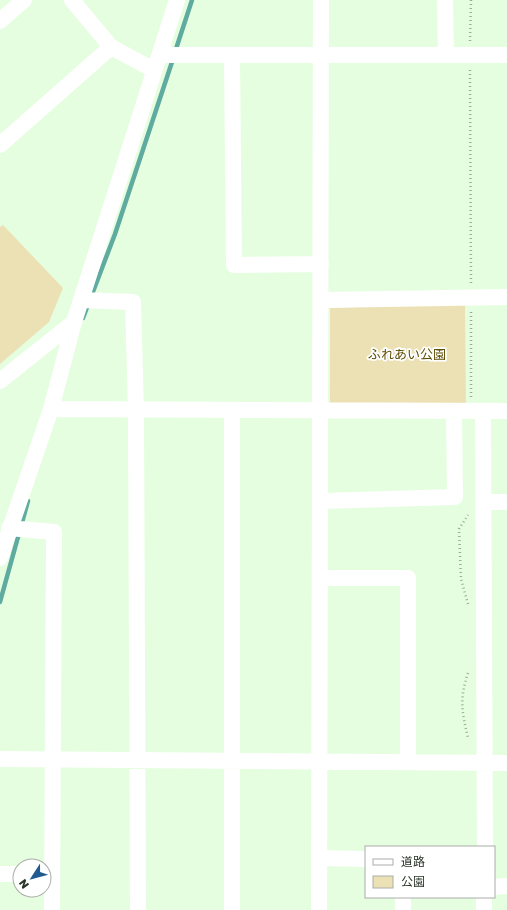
<svg xmlns="http://www.w3.org/2000/svg" width="507" height="910" font-family="'Golos Text','Noto Sans JP',sans-serif">
<style>
.green{fill:#ece1b5}
.lines{fill:none;stroke-linecap:round;stroke-linejoin:round}
.stream{stroke:#60aba0;stroke-width:4.5}
.path{stroke:#9bae96;stroke-width:2.5;stroke-dasharray:1 3;stroke-linecap:butt}
.minor{stroke:#fff;stroke-width:16}
.labels{text-anchor:middle;stroke-width:3.5;stroke-linejoin:round;paint-order:stroke}
.park-label{font-size:13px;fill:#5e4f07;stroke:#fff}
</style>
<rect width="100%" height="100%" fill="#e5fedf"/>
<!-- green -->
<path class="green" d="M 3,225 L 63,288 L 49,322 L 0,364 L 0,227 Z
M 465,303 L 466,403 L 330,405 L 330,308 Z"/>
<g class="lines">
<!-- stream -->
<path class="stream" d="M 175,52 L 192,0
M 83,318 L 115,234 L 173,59
M 0,602 L 28,501"/>
<!-- path -->
<path class="path" d="M 470,41 L 471,0
M 470,70 L 471,283
M 471,312 L 471,397
M 468,604 L 461,579 L 459,529 L 468,515
M 468,673 C 459,700 462,712 468,738"/>
<!-- minor -->
<path class="minor" d="M 72,0 L 111,47 L 154,70
M 445,0 L 446,55
M 0,21 L 24,0
M 161,55 L 507,55
M 232,55 L 234,265 L 321,264
M 0,145 L 111,47
M 81,300 L 133,302 L 136,410 L 138,910
M 321,300 L 507,297
M 0,381 L 74,322
M 51,409 L 507,411
M 483,411 L 485,847
M 320,501 L 455,497 L 454,411
M 484,502 L 507,502
M 9,528 L 54,532 L 52,910
M 0,558 L 51,409 L 74,322 L 177,0
M 320,578 L 408,578 L 408,762
M 0,759 L 507,763
M 320,858 L 366,859
M 0,874 L 20,874
M 494,887 L 507,886
M 403,897 L 403,910
M 484,897 L 484,910
M 232,910 L 232,410
M 319,910 L 321,0"/>
</g>
<g class="labels">
<!-- park labels -->
<g class="park-label">
<text x="407" y="359">ふれあい公園</text>
</g>
</g>
<!-- legend -->
<rect x="365" y="846" width="130" height="52" fill="#ffffff" stroke="#aaaea9"/>
<rect x="373" y="859" width="20" height="6" fill="#ffffff" stroke="#aaaea9"/>
<text x="401" y="866" font-size="12" fill="#2b3529">道路</text>
<rect x="373" y="876" width="20" height="12" fill="#ece1b5" stroke="#aaaea9"/>
<text x="401" y="886" font-size="12" fill="#2b3529">公園</text>
<!-- north arrow -->
<g transform="translate(32 878) rotate(234)"><circle r="19" fill="#ffffff" stroke="#aaaea9"/>
<path d="M0-3L7 15L0 10L-7 15Z" fill="#205a91"/>
<text y="-6" font-size="11" font-weight="bold" text-anchor="middle" fill="#2b3529">N</text>
</g>
</svg>
